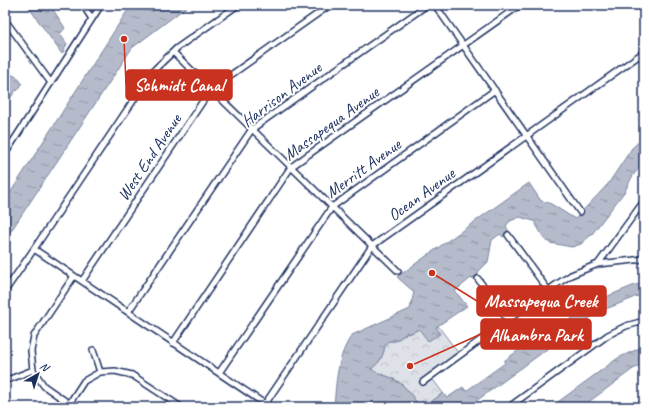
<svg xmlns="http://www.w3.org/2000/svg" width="649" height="412" font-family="Caveat,sans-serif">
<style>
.park{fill:url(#park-crowns);stroke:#7c88a2}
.water{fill:url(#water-ripples);stroke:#77839f}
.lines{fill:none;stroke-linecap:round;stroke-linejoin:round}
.street-casing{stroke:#1b2f5e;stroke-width:8}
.street{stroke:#fff;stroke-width:5}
.labels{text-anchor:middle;stroke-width:4;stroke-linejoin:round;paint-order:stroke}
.street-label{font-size:17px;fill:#1b2f5e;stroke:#fff}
.leader{fill:none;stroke:#c8321e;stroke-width:1.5}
.callout-dot{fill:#c8321e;stroke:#fff;stroke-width:1.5}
.callout{fill:#c8321e;stroke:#c8321e;stroke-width:1.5}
.callout-label{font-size:18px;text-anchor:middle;font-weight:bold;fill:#fff}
</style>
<defs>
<pattern id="park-crowns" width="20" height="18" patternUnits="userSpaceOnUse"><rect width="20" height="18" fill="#dee1e7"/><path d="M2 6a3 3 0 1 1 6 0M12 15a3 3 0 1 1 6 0" fill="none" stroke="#bec1c9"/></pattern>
<pattern id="water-ripples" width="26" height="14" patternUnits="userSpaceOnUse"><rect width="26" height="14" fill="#b5bbca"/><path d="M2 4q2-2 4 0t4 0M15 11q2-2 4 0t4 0" fill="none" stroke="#9298a7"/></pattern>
</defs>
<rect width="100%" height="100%" fill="#fff"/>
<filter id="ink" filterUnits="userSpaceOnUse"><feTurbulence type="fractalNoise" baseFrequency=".025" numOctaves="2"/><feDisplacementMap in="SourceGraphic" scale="8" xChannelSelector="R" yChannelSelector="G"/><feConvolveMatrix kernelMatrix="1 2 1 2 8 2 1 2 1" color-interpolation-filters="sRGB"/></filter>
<g filter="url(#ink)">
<!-- park -->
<path class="park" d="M 438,326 L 460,355 L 431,377 L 443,393 L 428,404 L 430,407 L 421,407 C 418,404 415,401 412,397 C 409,392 405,387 400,383 C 391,376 380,375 371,369 C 378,364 382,358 384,350 C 385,346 385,344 388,341 L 395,341 L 408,333 L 409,334 L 419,329 L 436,327 Z"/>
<!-- water -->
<path class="water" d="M 27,5 L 50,5 L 65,28 L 60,34 L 67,44 L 62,54 Z
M 131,5 L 189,5 L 132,48 L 5,240 L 5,201 Z
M 7,74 C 14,74 19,78 22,84 L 18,90 L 15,91 L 5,107 L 5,77 Z
M 644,137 L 644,161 L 632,177 L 625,191 L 592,234 L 581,244 L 572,247 L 550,243 L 545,240 L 534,221 L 530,220 L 520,217 L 510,221 L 506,226 L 509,232 L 503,237 L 500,234 L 492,240 L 488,262 L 478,272 L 479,273 L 472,279 L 471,278 L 455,291 L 467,306 L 436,327 L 440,334 L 428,341 L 419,329 L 409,334 L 407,333 L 395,341 L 389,341 C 384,344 385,350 382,356 C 380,362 376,365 371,369 C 380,375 391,376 400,383 C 405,387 409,392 413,397 C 415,401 418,404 421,407 L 334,407 C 336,383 337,356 352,335 L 410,309 L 414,292 L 397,277 L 529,183 L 541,201 L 548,202 L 575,219 L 608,184 L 632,148 Z
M 644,284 L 644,295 L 634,297 L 631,299 L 603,310 L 591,317 L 468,407 L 430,407 L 428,404 L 443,393 L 447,398 L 463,387 L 466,391 L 505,363 L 504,361 L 531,341 L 534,345 L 598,300 L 635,285 Z
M 642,347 L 644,347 L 644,364 L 633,369 L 582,407 L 551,407 L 618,358 Z"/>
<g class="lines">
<defs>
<path id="street" d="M 83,5 L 92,19
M 435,5 L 580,212
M 5,20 L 51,83
M 173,52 L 398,271
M 5,154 L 101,5
M 508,235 L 548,290
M 34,249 L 265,404
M 598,264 L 644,259
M 478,279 L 508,320
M 82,281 L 211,89 L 330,5
M 5,291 L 34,249 L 153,71 L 177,48 L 238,5
M 128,312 L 252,129 L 427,5
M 173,343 L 291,167 L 520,5
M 93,350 L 100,372
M 219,373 L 332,207 L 495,90
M 5,381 L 33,370
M 423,382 L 557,284 L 571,275 L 598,264 L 644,201
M 69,404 L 84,381 L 100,372 L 115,371 L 132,375 L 181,407
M 74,407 L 44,386 L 33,370 L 31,351 L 34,336 L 74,276
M 263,407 L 372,246 L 644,52
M 509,407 L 608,335 L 626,326 L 644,321
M 639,407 L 644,404"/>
</defs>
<!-- street casing -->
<use href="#street" class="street-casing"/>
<!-- street -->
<use href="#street" class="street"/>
</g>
</g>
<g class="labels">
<!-- street labels -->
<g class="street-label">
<text transform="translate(281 94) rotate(-37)" y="6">Harrison Avenue</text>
<text transform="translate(331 123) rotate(-36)" y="6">Massapequa Avenue</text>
<text transform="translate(149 157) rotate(-56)" y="6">West End Avenue</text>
<text transform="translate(363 168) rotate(-36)" y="6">Merritt Avenue</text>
<text transform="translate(421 194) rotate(-36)" y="6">Ocean Avenue</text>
</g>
</g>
<!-- callouts -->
<path class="leader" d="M124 39L126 85M432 273L477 301M410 366L481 334"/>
<g class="callout-dot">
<circle cx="124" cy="39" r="4"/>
<circle cx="432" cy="273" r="4"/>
<circle cx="410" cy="366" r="4"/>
</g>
<g class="callout">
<rect x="126" y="70" width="106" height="30" rx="4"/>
<rect x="477" y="286" width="129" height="30" rx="4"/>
<rect x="481" y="319" width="110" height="30" rx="4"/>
</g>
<g class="callout-label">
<text x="179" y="91">Schmidt Canal</text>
<text x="541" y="307">Massapequa Creek</text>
<text x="536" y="341">Alhambra Park</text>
</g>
<!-- margin -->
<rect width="649" height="412" fill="none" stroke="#fff" stroke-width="20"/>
<rect x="10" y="10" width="629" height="392" fill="none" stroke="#1b2f5e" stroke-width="1.5" filter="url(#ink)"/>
<!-- north arrow -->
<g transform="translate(38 374) rotate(39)" stroke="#ffffff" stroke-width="3" paint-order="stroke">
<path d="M0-3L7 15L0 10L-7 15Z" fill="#1b2f5e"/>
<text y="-6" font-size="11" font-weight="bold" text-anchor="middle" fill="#1b2f5e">N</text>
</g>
</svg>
